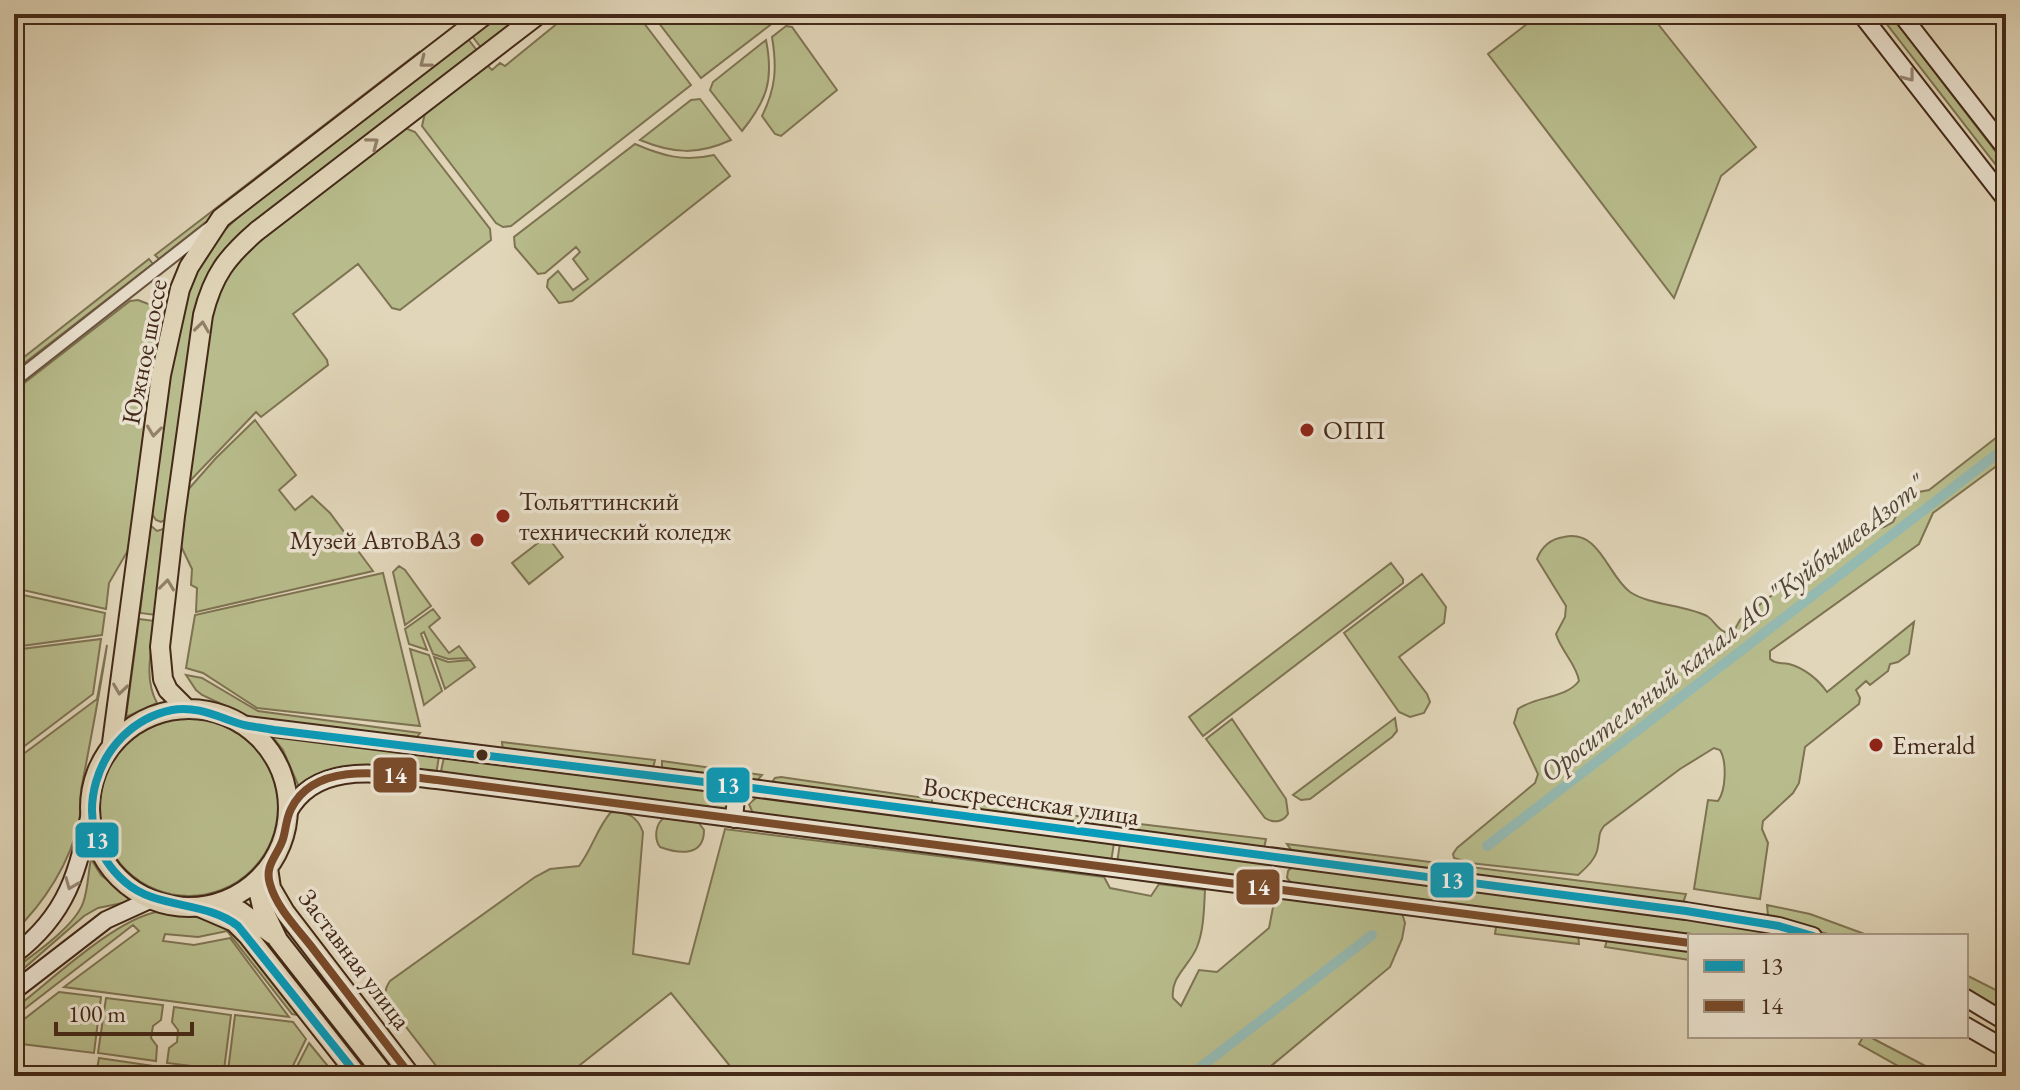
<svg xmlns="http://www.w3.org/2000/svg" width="2020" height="1090" font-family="'EB Garamond',serif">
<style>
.green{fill:#b8bc8c;stroke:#7e7352;stroke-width:2}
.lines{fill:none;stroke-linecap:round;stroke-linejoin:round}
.canal{stroke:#94b9b1;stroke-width:10}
.street-casing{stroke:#6b5541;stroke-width:15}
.secondary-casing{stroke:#442a19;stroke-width:20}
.primary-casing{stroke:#442a19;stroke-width:22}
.street{stroke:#ece4d2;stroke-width:11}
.secondary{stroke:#ece4d2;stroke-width:16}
.primary{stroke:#e1d6b9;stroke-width:18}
.bus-1-casing{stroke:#ece4d2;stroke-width:14}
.bus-2-casing{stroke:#ece4d2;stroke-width:14}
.bus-1{stroke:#079cbc;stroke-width:8}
.bus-2{stroke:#7a4b2a;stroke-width:8}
.oneway{stroke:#928069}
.oneway2{stroke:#988776}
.poi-dot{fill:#8f2418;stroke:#ece4d2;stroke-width:3}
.bus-dot{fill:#442a19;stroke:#ece4d2;stroke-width:3}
.labels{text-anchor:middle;stroke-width:7;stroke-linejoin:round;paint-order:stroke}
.street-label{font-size:26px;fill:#442a19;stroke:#ece4d2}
.poi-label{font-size:26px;fill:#442a19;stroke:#ece4d2;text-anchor:start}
.water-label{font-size:28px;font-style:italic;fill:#544737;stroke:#ece4d2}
.line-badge{stroke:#ece4d2;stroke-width:3}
.badge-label{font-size:22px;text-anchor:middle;font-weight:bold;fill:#fff}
</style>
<rect width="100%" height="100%" fill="#e1d6b9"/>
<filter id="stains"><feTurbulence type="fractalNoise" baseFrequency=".0025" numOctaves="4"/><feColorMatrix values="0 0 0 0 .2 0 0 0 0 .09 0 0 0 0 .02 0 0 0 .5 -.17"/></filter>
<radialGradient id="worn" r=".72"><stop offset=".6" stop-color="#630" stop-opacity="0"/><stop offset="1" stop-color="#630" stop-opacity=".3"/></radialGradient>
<!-- green -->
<path class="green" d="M 500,14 L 530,14 L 483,50 L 472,36 Z
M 554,14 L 637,14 L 691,85 L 511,226 L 503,227 L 496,223 L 422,126 L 425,113 L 487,65 L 492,70 L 500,63 L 505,66 L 559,22 Z
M 652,14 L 779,14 L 774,22 L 701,78 Z
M 1540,14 L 1650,14 L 1756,147 L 1721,176 L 1674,298 L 1488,54 Z
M 1879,14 L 1890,14 L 2006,165 L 2006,178 Z
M 786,26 L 792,27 L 837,90 L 781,136 L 775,134 L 762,116 C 776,88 777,67 772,37 Z
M 468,39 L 479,53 L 215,265 L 167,519 L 161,522 L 156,520 L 152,514 L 171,362 L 191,276 L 215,239 L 252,204 Z
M 766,40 C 774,80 767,100 742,131 L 710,90 L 713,82 Z
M 418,53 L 414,63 L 159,259 L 155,255 Z
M 700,99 L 731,140 C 698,155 674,154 640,140 L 691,100 Z
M 405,128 L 415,132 L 490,229 L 491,240 L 400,310 L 392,308 L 358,264 L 293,314 L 327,360 L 328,365 L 261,417 L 256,412 L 187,484 L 213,302 L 231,270 L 254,244 Z
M 635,144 C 663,156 684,162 714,155 L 730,176 L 572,301 L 559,303 L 547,287 L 548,280 L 558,271 L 573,290 L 588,279 L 573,259 L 580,252 L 576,247 L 545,273 L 538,274 L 515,247 L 514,237 Z
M 149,259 L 153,264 L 14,371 L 14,365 Z
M 138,300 L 151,305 C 168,332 145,377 151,409 L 134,540 L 109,583 L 106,609 L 14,588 L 14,391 L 130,301 Z
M 255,420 L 296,475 L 279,490 L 295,510 L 312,496 L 330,513 L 373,571 L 196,612 L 197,588 L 191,585 L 192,569 L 180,544 L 186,492 L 216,458 Z
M 2006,430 L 2006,459 L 1933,513 L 1919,544 L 1770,651 L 1770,659 C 1777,665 1781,662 1789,664 C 1804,668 1818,679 1827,692 L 1914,622 L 1909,654 L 1898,662 L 1890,664 L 1888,671 L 1870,685 L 1866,681 L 1856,690 L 1860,698 L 1859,704 L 1805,747 L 1799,783 L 1793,793 L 1763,821 L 1762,829 L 1768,843 L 1760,899 L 1694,889 L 1708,800 L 1718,801 C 1726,790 1727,762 1720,750 L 1714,748 L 1680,769 L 1604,826 C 1598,834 1600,836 1598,846 C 1597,858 1587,867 1578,875 L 1470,863 L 1454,858 L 1453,854 L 1457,848 L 1535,783 L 1538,774 L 1514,723 L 1518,709 C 1536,696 1565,699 1579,681 C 1577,665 1561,651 1556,634 L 1565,617 L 1566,606 L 1537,559 C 1542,546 1550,539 1564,537 C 1600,529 1607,575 1630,592 C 1649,605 1685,605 1707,616 C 1715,621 1716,628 1725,632 L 1735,629 L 1740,620 L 1851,534 L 1884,527 L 1893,522 L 1896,516 L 1894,501 L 1898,496 L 1929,490 Z
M 150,525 L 157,531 L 167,528 L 156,615 L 140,613 Z
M 547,536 L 563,557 L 529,584 L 512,563 Z
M 1391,563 L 1403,579 L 1403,583 L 1203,736 L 1189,717 Z
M 399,566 L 405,570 L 431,606 L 405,625 L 393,572 Z
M 383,573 L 420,726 L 257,708 L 203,673 L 186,668 L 195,615 Z
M 1422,574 L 1446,607 L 1444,623 L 1399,657 L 1427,694 L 1430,702 L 1424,713 L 1410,717 L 1399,712 L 1344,633 Z
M 14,593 L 105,613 L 102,635 L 14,647 Z
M 433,609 L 440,618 L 429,627 L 449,653 L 459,646 L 468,658 L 448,659 L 433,654 L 424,632 L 421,634 L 427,650 L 409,644 L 405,629 Z
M 139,619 L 155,621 C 152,648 143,678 157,703 L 126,717 Z
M 101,639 L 93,694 L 14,754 L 14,650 Z
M 107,645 C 100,692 91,738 82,785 C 79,797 82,809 79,822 C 70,863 44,903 14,932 L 14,761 L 97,699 Z
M 410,649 L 429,655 L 442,691 L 424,705 Z
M 434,657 L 448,662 L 470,660 L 475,667 L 445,689 Z
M 186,675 L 202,678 L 258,711 L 420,733 L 417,737 L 403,735 L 385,739 L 263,723 L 202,695 L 196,690 Z
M 1395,718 L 1397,731 L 1392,737 L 1310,799 L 1301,800 L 1293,795 Z
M100 807a89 89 0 1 1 178 0a89 89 0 1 1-178 0Z
M 1232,719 L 1286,799 L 1288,814 C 1282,823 1273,823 1265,818 L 1206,739 Z
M 271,735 L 439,756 L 436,775 L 313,777 L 299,787 L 283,750 Z
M 502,742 L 655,760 L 653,768 L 503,751 Z
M 444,757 L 722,792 L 728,797 L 729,803 L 725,811 L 440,776 Z
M 662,761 L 762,775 L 756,782 L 662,771 Z
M 781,777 L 932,799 L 932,803 L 917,806 L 770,785 L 775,778 Z
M 757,797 L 1114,843 L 1111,862 L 754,816 L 749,804 Z
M 974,803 L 1117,821 L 1115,832 L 987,815 Z
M 611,812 C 628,812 637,816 643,832 L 633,954 L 689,964 L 725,829 L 1104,877 L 1110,888 L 1151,896 L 1159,884 L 1205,890 C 1204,908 1204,929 1197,947 C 1190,965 1170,977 1173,998 L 1181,1006 L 1199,970 L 1217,972 L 1269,928 L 1275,897 L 1401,910 L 1405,923 L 1402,939 L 1390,967 L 1259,1076 L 738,1076 L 671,993 L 566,1076 L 444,1076 L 389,1005 C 384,995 384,990 390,981 L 535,877 L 550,869 L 579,866 C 592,849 597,828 611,812 Z
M 664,818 L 698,822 L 704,830 C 704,857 679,854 660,847 C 654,839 655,824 664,818 Z
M 1123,822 L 1266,839 L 1264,848 L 1122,833 Z
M 1120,843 L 1269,863 L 1274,872 L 1272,877 L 1266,881 L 1117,863 Z
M 1287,844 L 1686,894 L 1683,903 L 1294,854 Z
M 91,859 L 101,875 L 133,901 L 98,908 L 84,916 L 14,977 L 14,969 C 34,954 74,927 83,903 C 88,890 88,873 91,859 Z
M 1293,866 L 1727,923 L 1795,936 L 1690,936 L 1293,885 L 1287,878 L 1288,871 Z
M 1767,905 L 1810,914 L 1870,936 L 1836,936 L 1773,920 L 1768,916 Z
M 156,912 L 204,918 L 233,930 L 298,1015 L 292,1014 L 227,931 L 198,937 L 165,934 L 163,941 L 194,945 L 230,938 L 289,1017 L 64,987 L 139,931 L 133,925 L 14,1017 L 14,1009 C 51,981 113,921 156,912 Z
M 274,913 L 275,913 L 402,1076 L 396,1076 L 273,918 Z
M 1499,924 L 1578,934 L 1579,944 L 1495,934 L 1496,927 Z
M 1607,940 L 1690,947 L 1690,960 L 1605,947 Z
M 1966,975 L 2006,995 L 2006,1015 L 1966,993 Z
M 59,992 L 101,997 L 94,1053 L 14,1043 L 14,1027 Z
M 106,998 L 163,1005 L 161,1020 L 153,1026 L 151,1038 L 157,1046 L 156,1061 L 98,1053 Z
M 174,1007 L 231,1015 L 224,1070 L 167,1063 L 169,1048 L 177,1042 L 178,1030 L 172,1022 Z
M 235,1015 L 293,1022 L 306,1039 L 288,1076 L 228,1071 Z
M 1868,1036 L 1935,1071 L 1932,1076 L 1916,1076 L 1859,1044 L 1863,1037 Z
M 309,1043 L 336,1076 L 292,1076 Z
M 99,1058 L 154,1066 L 152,1076 L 96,1075 Z"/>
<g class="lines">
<!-- canal -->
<path class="canal" d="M 1487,846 L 2006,447
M 1189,1076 L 1372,935"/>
<defs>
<path id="street" d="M 14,381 L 209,228"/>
<path id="secondary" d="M 1861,14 L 2006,200
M 1901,14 L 2006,149
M 240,724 L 737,786 L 1686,911 L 1779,926 L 1813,936
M 288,813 C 317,758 387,775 437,780 L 1690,943
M 734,819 L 737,786
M 14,955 C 68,914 78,872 91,808
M 14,991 L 106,920 L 152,899
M 1966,998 L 2006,1022
M 1966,1026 L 2006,1049"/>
<path id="primary" d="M 187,709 L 168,690 L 163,679 L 160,647 L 175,516 L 203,315 C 213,275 227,257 257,231 L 539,14
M90 808a99 99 0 1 1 198 0a99 99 0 1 1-198 0Z
M 112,743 L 161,375 L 180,289 L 189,267 L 221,218 L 486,14
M 268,868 L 271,888 L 285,912 L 411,1076
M 256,881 L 262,907 L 278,940 L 385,1076
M 215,905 L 240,911 L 273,935
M 199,907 L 234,922 L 248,936 L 358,1076"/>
</defs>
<!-- street casing -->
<use href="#street" class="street-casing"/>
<!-- secondary casing -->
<use href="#secondary" class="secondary-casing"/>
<!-- primary casing -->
<use href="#primary" class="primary-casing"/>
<!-- street -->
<use href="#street" class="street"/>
<!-- secondary -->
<use href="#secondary" class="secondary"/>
<!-- primary -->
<use href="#primary" class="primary"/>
<defs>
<path id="bus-1" d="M 358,1076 L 238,926 C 205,900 157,910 125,882 C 63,829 94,726 172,710 C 197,705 220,718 244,725 C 254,727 264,728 274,730 L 737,786 L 1686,911 L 1779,926 L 1813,936"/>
<path id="bus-2" d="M 411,1076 C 379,1034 346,992 314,950 C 299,930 277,909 270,884 C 264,865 278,855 283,839 C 286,829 286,819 291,809 C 316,758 392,775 437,780 L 1690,943"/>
</defs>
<!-- bus-1 casing -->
<use href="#bus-1" class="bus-1-casing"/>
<!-- bus-2 casing -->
<use href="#bus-2" class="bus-2-casing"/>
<!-- bus-1 -->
<use href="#bus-1" class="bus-1"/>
<!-- bus-2 -->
<use href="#bus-2" class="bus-2"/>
</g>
<!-- one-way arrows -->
<defs><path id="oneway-chevron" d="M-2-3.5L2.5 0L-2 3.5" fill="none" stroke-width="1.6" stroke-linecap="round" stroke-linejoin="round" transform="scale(2)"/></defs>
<g class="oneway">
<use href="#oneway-chevron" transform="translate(425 62) rotate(142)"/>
<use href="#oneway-chevron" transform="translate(373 143) rotate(-37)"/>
<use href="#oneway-chevron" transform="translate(202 327) rotate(-82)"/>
<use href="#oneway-chevron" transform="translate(154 431) rotate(97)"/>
<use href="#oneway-chevron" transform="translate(167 585) rotate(-83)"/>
<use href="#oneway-chevron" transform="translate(120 689) rotate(98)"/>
</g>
<g class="oneway2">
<use href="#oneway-chevron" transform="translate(1909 76) rotate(52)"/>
<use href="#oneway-chevron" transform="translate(71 884) rotate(112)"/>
</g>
<!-- markers -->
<g class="poi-dot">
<circle cx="1307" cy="430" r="8"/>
<circle cx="503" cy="516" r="8"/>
<circle cx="477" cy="540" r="8"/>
<circle cx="1876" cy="745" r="8"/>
</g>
<circle class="bus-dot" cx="482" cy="755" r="7"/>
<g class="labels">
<!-- street labels -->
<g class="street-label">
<text transform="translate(144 352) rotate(-79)" y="9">Южное шоссе</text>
<text transform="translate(1031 801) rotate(8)" y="9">Воскресенская улица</text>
<text transform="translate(355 959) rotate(53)" y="9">Заставная улица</text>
</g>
<!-- poi labels -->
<g class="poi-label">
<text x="1323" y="439">ОПП</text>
<text x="519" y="510">Тольяттинский<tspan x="519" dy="30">технический коледж</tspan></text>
<text x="461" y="549" text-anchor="end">Музей АвтоВАЗ</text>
<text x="1892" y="754">Emerald</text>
</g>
<!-- water labels -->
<g class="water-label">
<text transform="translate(1732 628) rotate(-38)" y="10">Оросительный канал АО "КуйбышевАзот"</text>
</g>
</g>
<g class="line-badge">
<rect x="372" y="756" width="46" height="38" rx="8" fill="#7a4b2a"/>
<rect x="705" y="766" width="46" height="38" rx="8" fill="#079cbc"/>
<rect x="74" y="821" width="46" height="38" rx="8" fill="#079cbc"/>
<rect x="1429" y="861" width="46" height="38" rx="8" fill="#079cbc"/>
<rect x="1235" y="868" width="46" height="38" rx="8" fill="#7a4b2a"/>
</g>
<g class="badge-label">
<text x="395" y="783">14</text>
<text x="728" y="793">13</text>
<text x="97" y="848">13</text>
<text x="1452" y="888">13</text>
<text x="1258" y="895">14</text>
</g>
<!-- margin -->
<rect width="2020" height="1090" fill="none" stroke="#e1d6b9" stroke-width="48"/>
<rect x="16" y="16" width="1988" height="1058" fill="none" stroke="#442a19" stroke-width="4"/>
<rect x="24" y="24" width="1972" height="1042" fill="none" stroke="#442a19" stroke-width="2"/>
<!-- legend -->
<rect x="1688" y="934" width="280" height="104" fill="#ece4d2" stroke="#a99a88" stroke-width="2"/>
<rect x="1704" y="960" width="40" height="12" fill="#079cbc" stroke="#a99a88" stroke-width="2"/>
<text x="1760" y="974" font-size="24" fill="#442a19">13</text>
<rect x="1704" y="1000" width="40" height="12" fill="#7a4b2a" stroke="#a99a88" stroke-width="2"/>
<text x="1760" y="1014" font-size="24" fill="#442a19">14</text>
<!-- scale -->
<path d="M56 1022v12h136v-12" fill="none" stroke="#442a19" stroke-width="4"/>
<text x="68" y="1022" font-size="24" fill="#442a19" stroke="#ece4d2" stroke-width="6" paint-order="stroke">100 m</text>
<rect width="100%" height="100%" filter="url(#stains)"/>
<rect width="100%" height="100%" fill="url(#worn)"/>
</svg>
